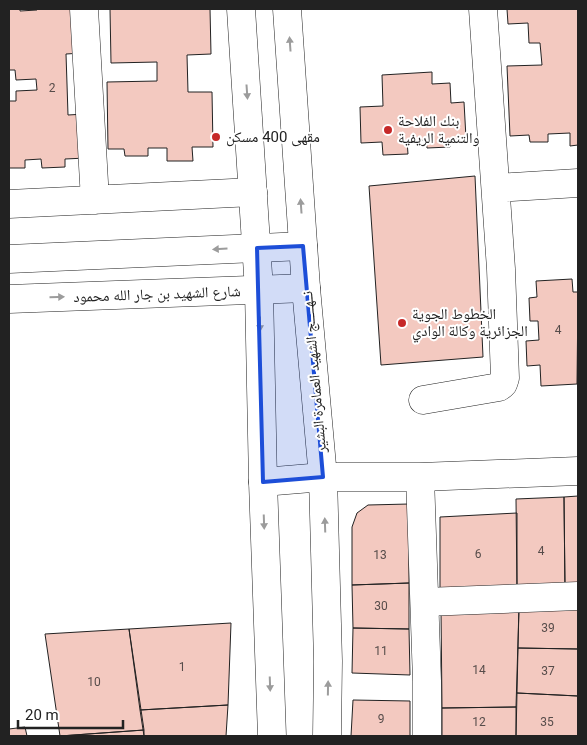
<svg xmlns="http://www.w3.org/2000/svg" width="587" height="745" font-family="Roboto,'Noto Naskh Arabic',sans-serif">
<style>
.building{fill:#f3c9c0;stroke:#222}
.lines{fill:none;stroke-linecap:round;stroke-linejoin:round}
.minor-casing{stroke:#222;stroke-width:29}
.major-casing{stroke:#222;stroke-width:29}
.minor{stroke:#fff;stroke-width:28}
.major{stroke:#fff;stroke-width:28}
.oneway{fill:#9c9c9c}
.marked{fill:#1d4ed8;fill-opacity:0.2;stroke:#1d4ed8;stroke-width:4;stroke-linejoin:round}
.poi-dot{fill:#c62828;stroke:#fff;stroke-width:2}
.labels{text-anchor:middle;stroke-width:4;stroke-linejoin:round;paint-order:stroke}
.number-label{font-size:12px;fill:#564c4a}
.poi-label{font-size:15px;fill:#222;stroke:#fff;text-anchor:start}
.street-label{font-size:15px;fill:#222;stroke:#fff}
</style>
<rect width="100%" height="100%" fill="#fff"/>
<!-- building -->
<path class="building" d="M 9,9 L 20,9 L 20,11 L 37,10 L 37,9 L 82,9 L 83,53 L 66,54 L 67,84 L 68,115 L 85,114 L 86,158 L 65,159 L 65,167 L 42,168 L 41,159 L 25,160 L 25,168 L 9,168 L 9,101 L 16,101 L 16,91 L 37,90 L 36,79 L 16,80 L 15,70 L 9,70 Z
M 110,9 L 210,9 L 211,54 L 187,55 L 188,92 L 212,92 L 213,147 L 192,147 L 193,161 L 167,161 L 167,148 L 148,148 L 148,156 L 125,156 L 124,149 L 108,149 L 107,82 L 157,81 L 157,62 L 111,63 Z
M 507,9 L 578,9 L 578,145 L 570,146 L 570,133 L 548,134 L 548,142 L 530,142 L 529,135 L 510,136 L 507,66 L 542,65 L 540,43 L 529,43 L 528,23 L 508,24 Z
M 432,72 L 432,84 L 450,83 L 451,103 L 464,102 L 466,138 L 450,139 L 450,147 L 427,148 L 426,140 L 407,141 L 408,154 L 383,155 L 382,142 L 361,143 L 360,107 L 383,106 L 382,75 Z
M 475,176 L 483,357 L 381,365 L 369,186 Z
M 572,279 L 573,292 L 578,292 L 577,384 L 541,386 L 540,365 L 527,366 L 526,341 L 539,340 L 538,321 L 530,321 L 529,298 L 537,297 L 536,281 Z
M 578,496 L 578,589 L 565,589 L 564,497 Z
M 564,497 L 565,589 L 517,591 L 516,499 Z
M 409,504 L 409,583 L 352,585 L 352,527 L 357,513 L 368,505 Z
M 517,513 L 517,591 L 440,595 L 440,517 Z
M 409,583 L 409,629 L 353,628 L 352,585 Z
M 578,604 L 578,649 L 518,648 L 519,607 Z
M 519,607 L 516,707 L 442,708 L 441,610 Z
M 231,623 L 228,705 L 140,710 L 129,629 Z
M 353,628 L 409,629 L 410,675 L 352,673 Z
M 129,629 L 144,730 L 60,736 L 45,634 Z
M 518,648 L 578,649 L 578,696 L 517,693 Z
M 517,693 L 578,696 L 578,736 L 516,736 Z
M 353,700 L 410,701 L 410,736 L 351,736 Z
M 228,705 L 226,736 L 144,736 L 140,710 Z
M 516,707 L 516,736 L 442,736 L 442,708 Z
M 25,727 L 27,736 L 9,736 L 9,729 Z
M 144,730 L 144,736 L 60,736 Z"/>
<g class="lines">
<defs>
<path id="minor" d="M 84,9 L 95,200
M 497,188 L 578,183
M 9,204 L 253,192
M 9,259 L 303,246
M 9,299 L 306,288
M 423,400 L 499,387 L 503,384 L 505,378 L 501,269 L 483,9
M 420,477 L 427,681 L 427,736
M 263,482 L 323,477 L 420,477 L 578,471
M 425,602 L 578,596"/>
<path id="major" d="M 241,9 L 259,290 L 263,482 L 272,736
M 287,9 L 306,288 L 323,477 L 328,661 L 327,736"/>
</defs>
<!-- minor casing -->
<use href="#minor" class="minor-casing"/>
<!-- major casing -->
<use href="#major" class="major-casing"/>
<!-- minor -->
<use href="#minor" class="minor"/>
<!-- major -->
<use href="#major" class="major"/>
</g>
<!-- one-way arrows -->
<defs><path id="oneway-solid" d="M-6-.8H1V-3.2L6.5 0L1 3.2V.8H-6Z" transform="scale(1.25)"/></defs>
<g class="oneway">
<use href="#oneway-solid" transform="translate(290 44) rotate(-94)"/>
<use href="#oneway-solid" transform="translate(247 92) rotate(86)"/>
<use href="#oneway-solid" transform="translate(301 206) rotate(-94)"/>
<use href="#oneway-solid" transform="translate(220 249) rotate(177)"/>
<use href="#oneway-solid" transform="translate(57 297) rotate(-2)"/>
<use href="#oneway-solid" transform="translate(260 324) rotate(89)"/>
<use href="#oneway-solid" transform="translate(264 522) rotate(88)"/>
<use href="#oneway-solid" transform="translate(325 525) rotate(-92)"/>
<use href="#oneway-solid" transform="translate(270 684) rotate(88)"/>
<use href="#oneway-solid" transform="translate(328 688) rotate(-89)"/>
</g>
<!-- marked area -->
<path class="marked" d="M 303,246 L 323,477 L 263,482 L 257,248 Z"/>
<!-- markers -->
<g class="poi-dot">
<circle cx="388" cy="130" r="5"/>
<circle cx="216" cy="137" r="5"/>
<circle cx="402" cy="323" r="5"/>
</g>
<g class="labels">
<!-- number labels -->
<g class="number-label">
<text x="52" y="92">2</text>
<text x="558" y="334">4</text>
<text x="541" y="555">4</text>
<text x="478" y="558">6</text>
<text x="380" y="559">13</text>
<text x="381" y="610">30</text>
<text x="548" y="632">39</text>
<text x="381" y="655">11</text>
<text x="182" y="671">1</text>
<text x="479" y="674">14</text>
<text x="548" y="675">37</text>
<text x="94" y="686">10</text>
<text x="381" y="723">9</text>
<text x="479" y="726">12</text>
<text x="547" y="726">35</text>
</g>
<!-- poi labels -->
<g class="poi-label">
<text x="398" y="126">بنك الفلاحة<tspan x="398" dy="17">والتنمية الريفية</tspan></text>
<text x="226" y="142">مقهى 400 مسكن</text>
<text x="412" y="319">الخطوط الجوية<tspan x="412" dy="17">الجزائرية وكالة الوادي</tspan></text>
</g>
<!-- street labels -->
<g class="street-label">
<text transform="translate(157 294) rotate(-2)" y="5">شارع الشهيد بن جار الله محمود</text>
<text transform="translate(314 372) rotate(-95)" y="5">نــهـــــج الشهيد العمامرة البشير</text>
</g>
</g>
<!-- border -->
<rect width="587" height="745" fill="none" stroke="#222222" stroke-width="20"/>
<!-- scale -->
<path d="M18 720v8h105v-8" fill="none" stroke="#222222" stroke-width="2.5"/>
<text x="25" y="720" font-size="15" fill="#222222" stroke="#ffffff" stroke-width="4" paint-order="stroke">20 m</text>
</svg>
